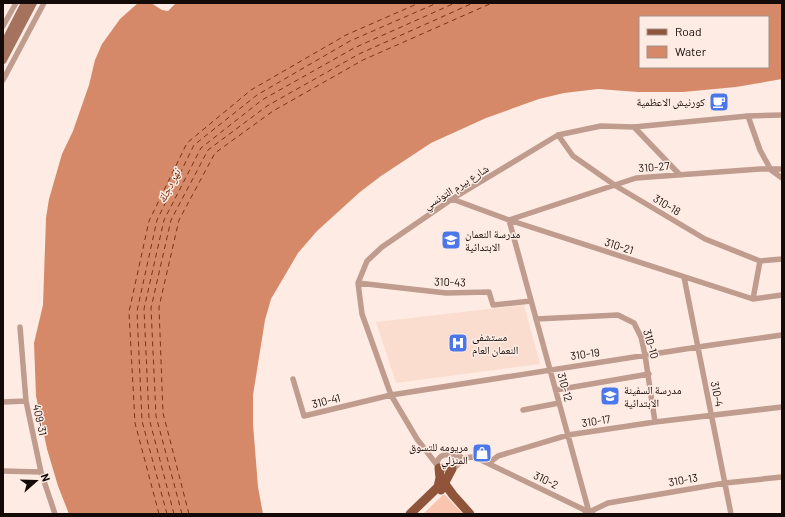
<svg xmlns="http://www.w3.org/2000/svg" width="785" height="517" font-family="Barlow,'Noto Naskh Arabic',sans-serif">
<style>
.built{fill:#fbddd0}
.green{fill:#fac5af}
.water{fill:#d58968;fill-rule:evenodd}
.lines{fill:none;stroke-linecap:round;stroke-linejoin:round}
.ferry{stroke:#7a3411;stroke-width:1;stroke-dasharray:5 4;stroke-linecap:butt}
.street{stroke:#bf9c8d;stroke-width:5.5}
.secondary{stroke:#a4725d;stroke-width:8}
.primary{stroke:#90543a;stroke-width:9}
.labels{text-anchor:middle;stroke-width:3;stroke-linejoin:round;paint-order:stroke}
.poi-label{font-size:11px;fill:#140a07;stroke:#feece4;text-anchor:start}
.street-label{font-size:11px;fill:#140a07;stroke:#feece4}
.water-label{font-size:12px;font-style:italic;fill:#7a3411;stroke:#feece4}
</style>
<rect width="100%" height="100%" fill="#feece4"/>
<!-- built -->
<path class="built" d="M 524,305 L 540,364 L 396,383 L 376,322 Z"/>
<!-- green -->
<path class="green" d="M 444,494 L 463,514 L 423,514 Z"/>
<!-- water -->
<path class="water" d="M 138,3 L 151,3 L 162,10 L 168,11 L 176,3 L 782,3 L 782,79 L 736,87 L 683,92 L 638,92 L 598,89 L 564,93 L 539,99 L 486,118 L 431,143 L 381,176 L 360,192 L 317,231 L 298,253 L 271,299 L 265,320 L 253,395 L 253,424 L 258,487 L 263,514 L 69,514 L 58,486 L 47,449 L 36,396 L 34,343 L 43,305 L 46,218 L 49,199 L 62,154 L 73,131 L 89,85 L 95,60 L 102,44 L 120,19 ZM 640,17 L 768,17 L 768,67 L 640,67 Z"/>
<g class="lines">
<!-- ferry -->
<path class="ferry" d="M 159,514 L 135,423 L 129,312 L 149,221 L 187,143 L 251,90 L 346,35 L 419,3
M 167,514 L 142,421 L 137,311 L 157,220 L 194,145 L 257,95 L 350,41 L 437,3
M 174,514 L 149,418 L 144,309 L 164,220 L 201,148 L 262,100 L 354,48 L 455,3
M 182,514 L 156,416 L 151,308 L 171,220 L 208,150 L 267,106 L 359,54 L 473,3
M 189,514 L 163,413 L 159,307 L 179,220 L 215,153 L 273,111 L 363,60 L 492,3"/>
<!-- street -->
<path class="street" d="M 3,26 L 16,3
M 3,80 L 44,3
M 748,116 L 760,150 L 771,170 L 782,178
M 634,127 L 680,175
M 558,135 L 573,156 L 616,186 L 705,239 L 760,261 L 782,259
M 452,199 L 509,220 L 753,299 L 782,295
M 684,277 L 731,514
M 358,283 L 446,293 L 489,292 L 493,305 L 531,301
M 753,299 L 760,261
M 536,319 L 618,315 L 634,323 L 641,337 L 645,355 L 655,422
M 20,327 L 26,401 L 41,472 L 55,514
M 293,379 L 304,416 L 391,395 L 698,347 L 782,335
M 556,390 L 649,374
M 3,402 L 26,401
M 523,410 L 559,403
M 449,454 L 460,456 L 462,459 C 458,467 449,472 440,469 L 437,465 C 437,457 442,455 449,454 Z
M 462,458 L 473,457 L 481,460 L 593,514
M 489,463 L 498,456 L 568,435 L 655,422 L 782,407
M 437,465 L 417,439 L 391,395 L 362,314 L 358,283 L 367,261 L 382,247 L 452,199 L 558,135 L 601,126 L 634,127 L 748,116 L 782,115
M 3,471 L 41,472
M 589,512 L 509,220 L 636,178 L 760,169 L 782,169
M 585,514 L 608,503 L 725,483 L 782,477"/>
<!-- secondary -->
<path class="secondary" d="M 3,46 L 25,3
M 3,60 L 33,3"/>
<!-- primary -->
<path class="primary" d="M 445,484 L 453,495 L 470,514
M 441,490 L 452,469
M 410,514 L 438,487 L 440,478 L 439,468"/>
</g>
<!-- icons -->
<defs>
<symbol id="cafe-square" viewBox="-11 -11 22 22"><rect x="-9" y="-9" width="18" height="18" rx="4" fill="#4b77ea" stroke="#feece4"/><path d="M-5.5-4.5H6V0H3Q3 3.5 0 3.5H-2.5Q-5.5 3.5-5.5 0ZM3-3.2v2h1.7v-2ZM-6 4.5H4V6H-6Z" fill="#fff"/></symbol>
<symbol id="school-square" viewBox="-11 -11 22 22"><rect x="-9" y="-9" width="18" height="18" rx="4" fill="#4b77ea" stroke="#feece4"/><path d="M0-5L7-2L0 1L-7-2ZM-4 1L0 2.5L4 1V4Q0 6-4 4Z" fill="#fff"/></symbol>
<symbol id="hospital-square" viewBox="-11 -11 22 22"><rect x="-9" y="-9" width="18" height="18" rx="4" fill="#4b77ea" stroke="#feece4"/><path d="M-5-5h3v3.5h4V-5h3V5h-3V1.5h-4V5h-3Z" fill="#fff"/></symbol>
<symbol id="shop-square" viewBox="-11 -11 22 22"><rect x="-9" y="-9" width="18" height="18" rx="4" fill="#4b77ea" stroke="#feece4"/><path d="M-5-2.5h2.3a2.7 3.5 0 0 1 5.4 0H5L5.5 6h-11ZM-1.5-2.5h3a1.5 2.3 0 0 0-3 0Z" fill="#fff"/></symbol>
</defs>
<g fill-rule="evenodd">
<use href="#cafe-square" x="708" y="91" width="22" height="22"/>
<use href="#school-square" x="440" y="229" width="22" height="22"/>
<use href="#hospital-square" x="447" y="332" width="22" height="22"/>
<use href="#school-square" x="599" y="385" width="22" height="22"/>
<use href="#shop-square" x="471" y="442" width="22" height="22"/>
</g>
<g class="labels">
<!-- poi labels -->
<g class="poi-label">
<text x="705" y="106" text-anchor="end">كورنيش الاعظمية</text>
<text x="465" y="238">مدرسة النعمان<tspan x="465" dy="13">الابتدائية</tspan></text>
<text x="472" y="341">مستشفى<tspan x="472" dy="13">النعمان العام</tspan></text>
<text x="624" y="394">مدرسة السفينة<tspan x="624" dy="13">الابتدائية</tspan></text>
<text x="468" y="451" text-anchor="end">مريومه للتسوق<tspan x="468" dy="13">المنزلي</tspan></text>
</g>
<!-- street labels -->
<g class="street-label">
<text transform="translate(654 167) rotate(-5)" y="4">310-27</text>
<text transform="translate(456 187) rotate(-32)" y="4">شارع بيرم التونسي</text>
<text transform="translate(667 205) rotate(31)" y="4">310-18</text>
<text transform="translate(619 246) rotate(18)" y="4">310-21</text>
<text transform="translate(450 282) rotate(2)" y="4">310-43</text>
<text transform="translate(651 344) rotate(74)" y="4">310-10</text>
<text transform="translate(585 354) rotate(-8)" y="4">310-19</text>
<text transform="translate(565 387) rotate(75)" y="4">310-12</text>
<text transform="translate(717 394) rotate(79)" y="4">310-4</text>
<text transform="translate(326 401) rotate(-14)" y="4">310-41</text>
<text transform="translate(40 420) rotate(78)" y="4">409-31</text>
<text transform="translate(596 421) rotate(-9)" y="4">310-17</text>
<text transform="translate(546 480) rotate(26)" y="4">310-2</text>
<text transform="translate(683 480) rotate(-10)" y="4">310-13</text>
</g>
<!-- water labels -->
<g class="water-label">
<text transform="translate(169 186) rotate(-63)" y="4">نهر دجلة</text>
</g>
</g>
<!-- border -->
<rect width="785" height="517" fill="none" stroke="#140a07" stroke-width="8"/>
<!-- legend -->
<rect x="639" y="16" width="130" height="52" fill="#feece4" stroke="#a0928c"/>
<rect x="647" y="29" width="20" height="6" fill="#90543a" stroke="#a0928c"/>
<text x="675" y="36" font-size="12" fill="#140a07">Road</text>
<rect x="647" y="46" width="20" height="12" fill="#d58968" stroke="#a0928c"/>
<text x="675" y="56" font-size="12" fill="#140a07">Water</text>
<!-- north arrow -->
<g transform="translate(36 481) rotate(70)" stroke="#feece4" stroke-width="3" paint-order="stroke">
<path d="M0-3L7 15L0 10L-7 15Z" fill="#140a07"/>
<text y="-6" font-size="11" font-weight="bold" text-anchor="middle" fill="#140a07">N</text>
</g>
</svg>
